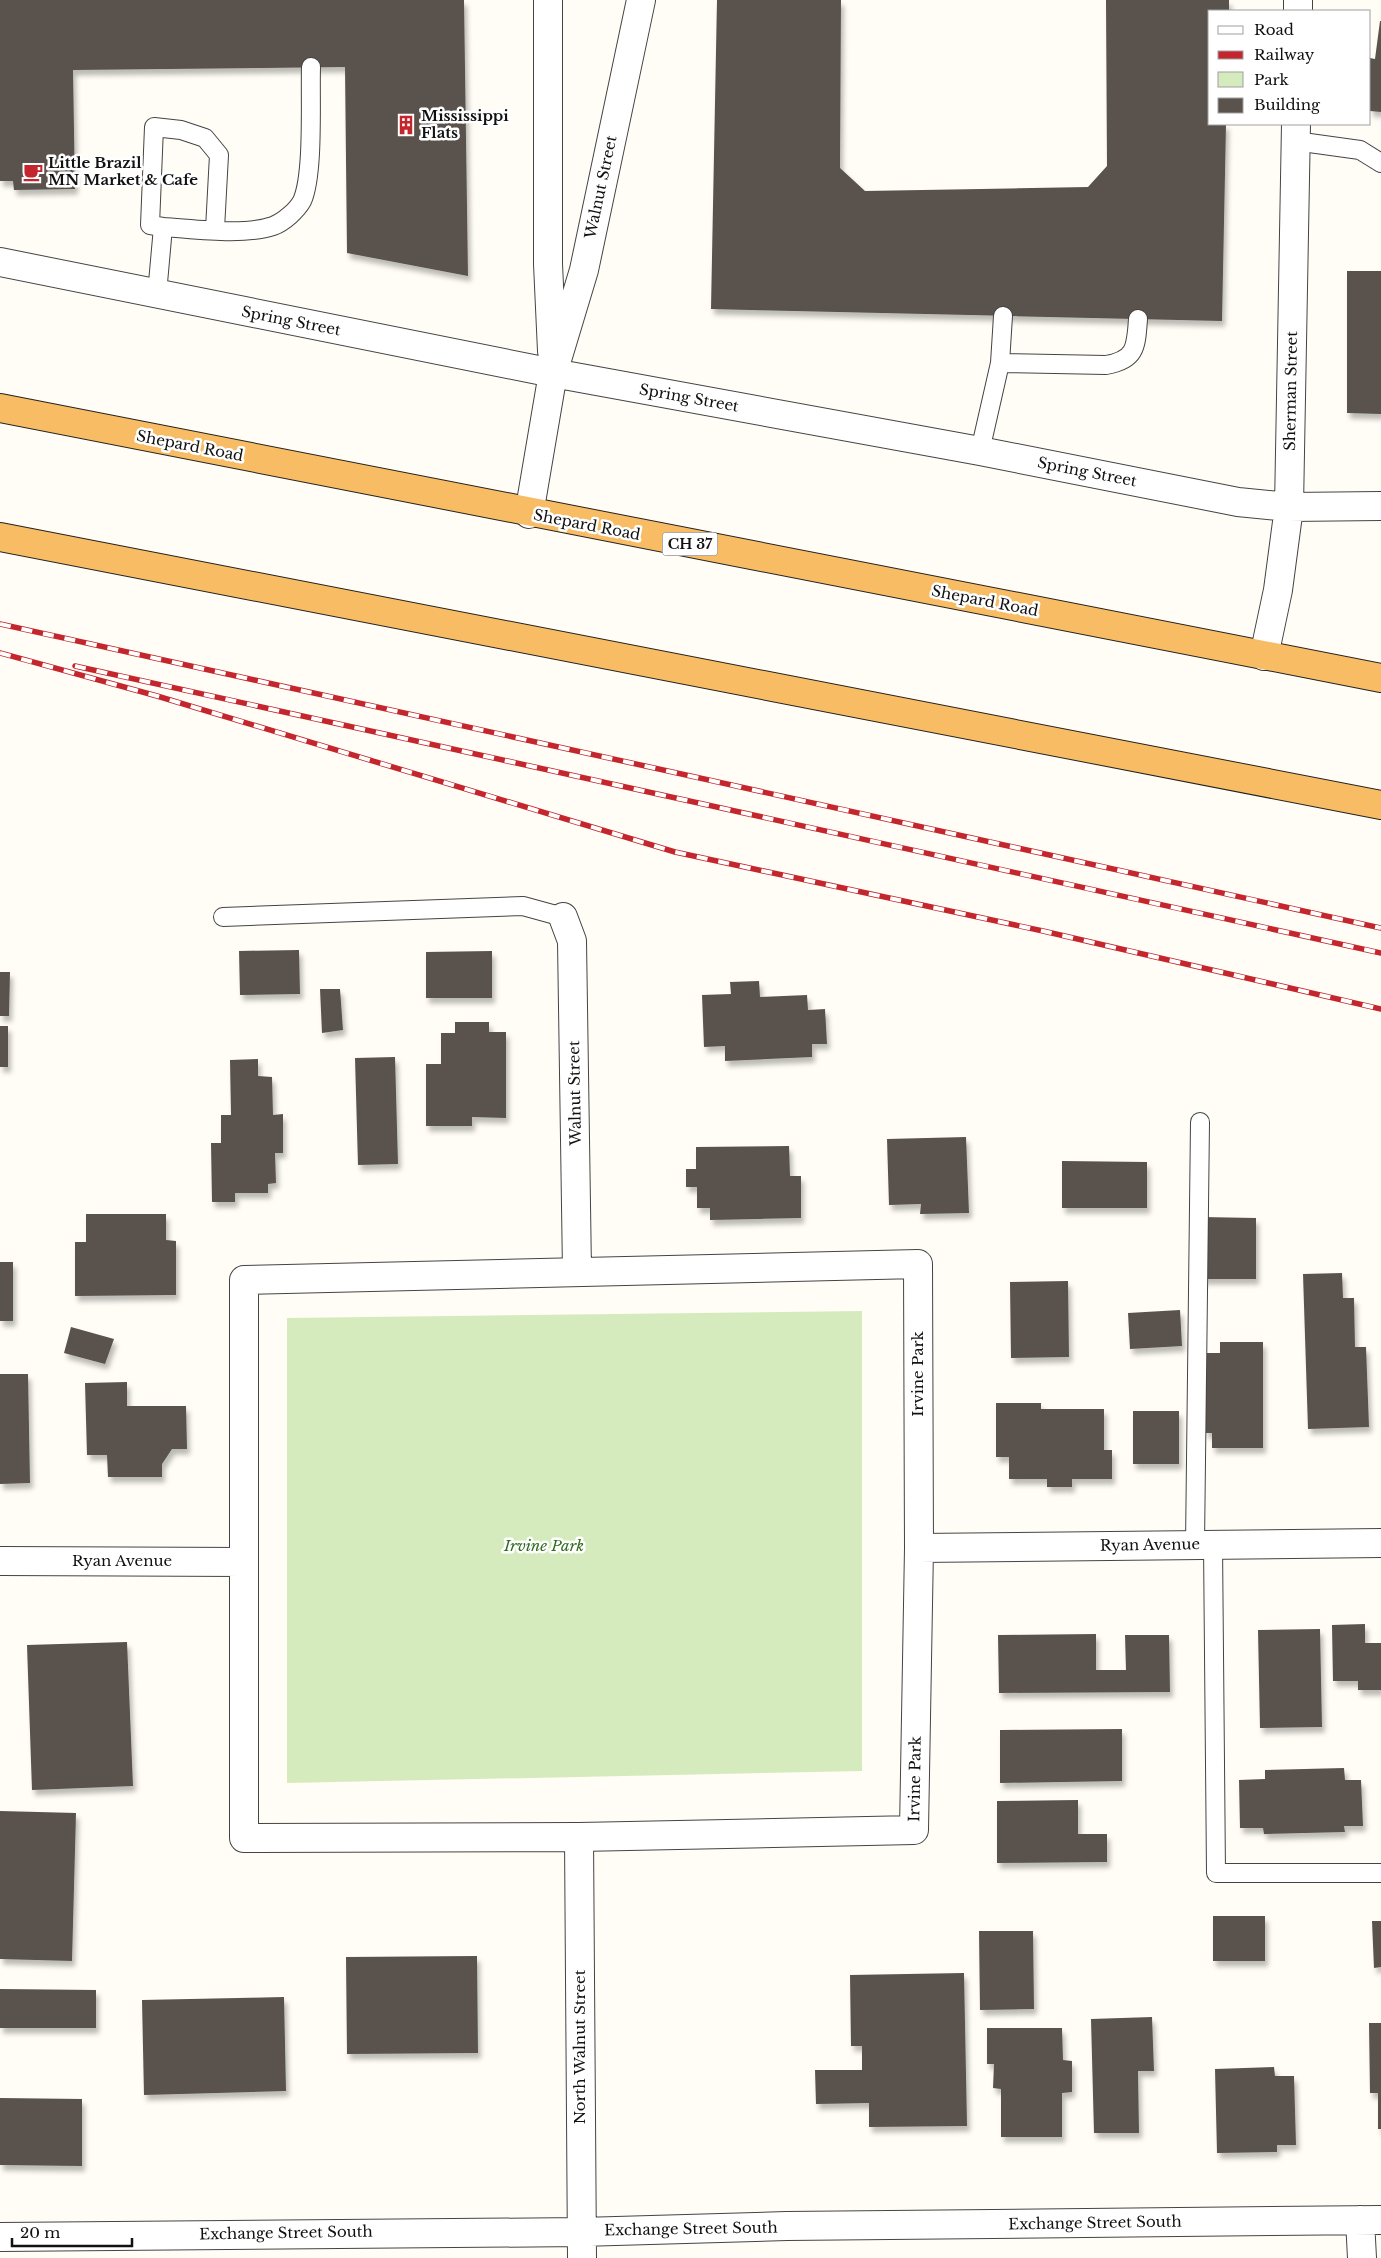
<svg xmlns="http://www.w3.org/2000/svg" width="1381" height="2258" font-family="'Libre Baskerville',serif">
<style>
.green{fill:#d5ebbd}
.building{fill:#5a524d;filter:url(#shadow)}
.lines{fill:none;stroke-linecap:round;stroke-linejoin:round}
.service-casing{stroke:#444;stroke-width:20}
.minor-casing{stroke:#444;stroke-width:30}
.trunk-casing{stroke:#222;stroke-width:30}
.service{stroke:#fff;stroke-width:18}
.minor{stroke:#fff;stroke-width:28}
.trunk{stroke:#f7bc64;stroke-width:28}
.rail-casing{stroke:#c4262e;stroke-width:5.5}
.rail{stroke:#fff;stroke-width:4;stroke-dasharray:11;stroke-linecap:butt}
.labels{text-anchor:middle;stroke-width:5;stroke-linejoin:round;paint-order:stroke}
.shield{fill:#fff;stroke:#585858;stroke-width:1}
.shield-label{font-size:14px;font-weight:bold;fill:#111}
.poi-label{font-size:15px;font-weight:bold;fill:#111;stroke:#fff;text-anchor:start}
.street-label{font-size:15px;fill:#111;stroke:#fff}
.park-label{font-size:15px;font-style:italic;fill:#2f6b1f;stroke:#fff}
</style>
<defs>
<filter id="shadow"><feDropShadow dx="3" dy="5.5" stdDeviation="2.5" flood-color="#0004"/></filter>
</defs>
<rect width="100%" height="100%" fill="#fffdf5"/>
<!-- green -->
<path class="green" d="M 862,1311 L 862,1771 L 287,1783 L 287,1318 Z"/>
<!-- building -->
<path class="building" d="M 0,0 L 464,0 L 468,276 L 347,253 L 345,67 L 73,70 L 75,189 L 14,190 L 13,181 L 0,181 Z
M 717,0 L 841,0 L 840,168 L 865,191 L 1088,187 L 1107,166 L 1106,0 L 1229,0 L 1229,11 L 1210,11 L 1210,124 L 1226,124 L 1222,321 L 711,309 Z
M 1380,21 L 1381,21 L 1381,112 L 1370,111 L 1370,58 L 1375,59 Z
M 1347,271 L 1381,271 L 1381,414 L 1347,413 Z
M 299,950 L 300,994 L 240,995 L 239,951 Z
M 492,951 L 492,998 L 426,998 L 426,952 Z
M 0,972 L 10,972 L 9,1016 L 0,1016 Z
M 759,981 L 760,997 L 807,995 L 808,1010 L 825,1009 L 827,1044 L 812,1044 L 812,1057 L 725,1061 L 725,1046 L 704,1047 L 702,995 L 731,994 L 730,982 Z
M 320,989 L 340,989 L 343,1030 L 322,1033 Z
M 455,1022 L 489,1022 L 489,1032 L 506,1032 L 506,1118 L 472,1117 L 472,1126 L 426,1126 L 426,1064 L 441,1064 L 441,1033 L 455,1033 Z
M 0,1026 L 8,1026 L 8,1067 L 0,1067 Z
M 395,1057 L 398,1164 L 358,1165 L 355,1058 Z
M 258,1059 L 258,1076 L 272,1077 L 273,1115 L 283,1114 L 283,1153 L 275,1153 L 276,1183 L 268,1184 L 268,1193 L 235,1193 L 235,1202 L 212,1202 L 211,1143 L 221,1143 L 221,1115 L 231,1115 L 230,1060 Z
M 966,1137 L 969,1213 L 920,1214 L 921,1204 L 889,1205 L 887,1139 Z
M 789,1146 L 790,1176 L 801,1176 L 801,1218 L 710,1220 L 710,1208 L 697,1208 L 697,1187 L 686,1187 L 686,1169 L 696,1169 L 696,1147 Z
M 1062,1161 L 1147,1162 L 1147,1208 L 1062,1208 Z
M 86,1214 L 166,1214 L 166,1240 L 176,1241 L 176,1295 L 75,1296 L 75,1242 L 86,1242 Z
M 1202,1217 L 1256,1218 L 1256,1279 L 1202,1279 Z
M 0,1262 L 13,1262 L 13,1321 L 0,1321 Z
M 1342,1273 L 1343,1298 L 1354,1298 L 1355,1347 L 1366,1347 L 1369,1427 L 1308,1429 L 1303,1274 Z
M 1068,1281 L 1069,1357 L 1011,1358 L 1010,1282 Z
M 1180,1310 L 1182,1346 L 1130,1349 L 1128,1313 Z
M 71,1327 L 114,1339 L 105,1364 L 64,1353 Z
M 1220,1342 L 1263,1342 L 1263,1448 L 1212,1448 L 1212,1433 L 1205,1433 L 1204,1353 L 1220,1353 Z
M 0,1374 L 28,1374 L 30,1483 L 0,1484 Z
M 127,1382 L 127,1406 L 186,1406 L 187,1449 L 172,1449 L 162,1464 L 162,1477 L 108,1477 L 107,1455 L 87,1455 L 85,1383 Z
M 996,1403 L 1041,1403 L 1041,1409 L 1104,1409 L 1104,1450 L 1112,1450 L 1112,1479 L 1072,1479 L 1072,1487 L 1047,1487 L 1047,1479 L 1009,1479 L 1009,1457 L 996,1457 Z
M 1133,1411 L 1179,1411 L 1179,1464 L 1133,1464 Z
M 1365,1624 L 1365,1643 L 1381,1643 L 1381,1690 L 1358,1690 L 1358,1681 L 1333,1681 L 1332,1625 Z
M 1320,1629 L 1322,1727 L 1260,1728 L 1258,1630 Z
M 1096,1634 L 1096,1670 L 1126,1670 L 1125,1635 L 1169,1635 L 1170,1692 L 999,1693 L 998,1635 Z
M 127,1642 L 133,1786 L 32,1790 L 27,1645 Z
M 1122,1729 L 1122,1781 L 1000,1783 L 1000,1730 Z
M 1344,1768 L 1345,1780 L 1361,1780 L 1363,1826 L 1344,1826 L 1345,1832 L 1264,1834 L 1263,1828 L 1240,1828 L 1239,1780 L 1265,1779 L 1265,1770 Z
M 1078,1800 L 1078,1834 L 1107,1834 L 1107,1862 L 997,1863 L 997,1801 Z
M 0,1811 L 76,1813 L 72,1961 L 0,1959 Z
M 1213,1916 L 1265,1916 L 1265,1961 L 1213,1961 Z
M 1372,1921 L 1381,1921 L 1381,1967 L 1374,1968 Z
M 979,1931 L 1033,1931 L 1034,2009 L 980,2010 Z
M 477,1956 L 478,2053 L 347,2054 L 346,1957 Z
M 964,1973 L 967,2126 L 869,2127 L 869,2103 L 816,2104 L 815,2070 L 862,2070 L 862,2046 L 851,2046 L 850,1975 Z
M 0,1989 L 96,1990 L 96,2028 L 0,2028 Z
M 284,1997 L 286,2091 L 144,2095 L 142,2000 Z
M 1152,2017 L 1154,2071 L 1138,2071 L 1139,2133 L 1094,2133 L 1091,2019 Z
M 1369,2023 L 1381,2023 L 1381,2129 L 1378,2129 L 1378,2093 L 1370,2093 Z
M 987,2028 L 1062,2028 L 1063,2060 L 1072,2061 L 1072,2092 L 1062,2093 L 1062,2137 L 1001,2137 L 1001,2089 L 993,2088 L 994,2064 L 987,2064 Z
M 1274,2067 L 1275,2076 L 1294,2076 L 1296,2145 L 1277,2145 L 1277,2152 L 1217,2153 L 1215,2069 Z
M 0,2098 L 82,2099 L 82,2166 L 0,2165 Z"/>
<g class="lines">
<defs>
<path id="service" d="M 1295,141 L 1360,150 L 1381,163
M 163,227 L 150,225 L 154,127 L 181,130 L 205,138 L 219,155 L 215,229
M 157,294 L 163,227 C 195,229 243,236 273,226 C 284,222 297,210 302,201 C 314,175 310,99 311,67
M 1000,363 L 1106,365 C 1136,360 1136,347 1138,319
M 980,451 L 1000,363 L 1003,316
M 223,917 L 523,906 L 563,917
M 1213,1544 L 1216,1873 L 1381,1873
M 1195,1545 L 1200,1122"/>
<path id="minor" d="M 548,0 L 548,264 L 552,351
M 1298,11 L 1298,0
M 0,262 L 553,373 L 980,451 L 1238,502 L 1289,507 L 1381,506
M 529,514 L 553,373 L 584,270 L 641,0
M 1264,656 L 1278,590 L 1289,507 L 1296,124
M 563,917 L 572,941 L 577,1271
M 918,1264 L 919,1548 L 914,1830 L 579,1837 L 244,1838 L 244,1280 Z
M 919,1548 L 1381,1543
M 0,1561 L 244,1562
M 579,1837 L 582,2258
M 1360,2220 L 1362,2258
M 0,2237 L 581,2232 L 787,2226 L 1381,2220"/>
<path id="trunk" d="M 0,408 L 1381,678
M 0,537 L 1381,805"/>
</defs>
<!-- service casing -->
<use href="#service" class="service-casing"/>
<!-- minor casing -->
<use href="#minor" class="minor-casing"/>
<!-- trunk casing -->
<use href="#trunk" class="trunk-casing"/>
<!-- service -->
<use href="#service" class="service"/>
<!-- minor -->
<use href="#minor" class="minor"/>
<!-- trunk -->
<use href="#trunk" class="trunk"/>
<defs>
<path id="rail" d="M 0,624 L 1381,928
M 0,653 L 157,696 L 675,852 L 1043,931 L 1381,1009
M 75,666 L 1381,953"/>
</defs>
<!-- rail casing -->
<use href="#rail" class="rail-casing"/>
<!-- rail -->
<use href="#rail" class="rail"/>
</g>
<!-- icons -->
<defs>
<symbol id="building-bare" viewBox="-9 -9 18 18"><path d="M-4-6H4V6H1V3H-1V6H-4ZM-2.5-4.3h1.7v1.8h-1.7ZM.8-4.3h1.7v1.8H.8ZM-2.5-1h1.7V.8h-1.7ZM.8-1h1.7V.8H.8Z" fill="#c4262e" stroke="#fff" stroke-width="2.5" paint-order="stroke"/></symbol>
<symbol id="cafe-bare" viewBox="-9 -9 18 18"><path d="M-5.5-4.5H6V0H3Q3 3.5 0 3.5H-2.5Q-5.5 3.5-5.5 0ZM3-3.2v2h1.7v-2ZM-6 4.5H4V6H-6Z" fill="#c4262e" stroke="#fff" stroke-width="2.5" paint-order="stroke"/></symbol>
</defs>
<g fill-rule="evenodd">
<use href="#building-bare" x="392" y="111" width="28" height="28"/>
<use href="#cafe-bare" x="19" y="158" width="28" height="28"/>
</g>
<g class="labels">
<!-- shield labels -->
<rect class="shield" x="662.5" y="532.5" width="55" height="23" rx="4"/>
<g class="shield-label">
<text x="690" y="549">CH 37</text>
</g>
<!-- poi labels -->
<g class="poi-label">
<text x="421" y="121">Mississippi<tspan x="421" dy="17">Flats</tspan></text>
<text x="48" y="168">Little Brazil<tspan x="48" dy="17">MN Market &amp; Cafe</tspan></text>
</g>
<!-- street labels -->
<g class="street-label">
<text transform="translate(601 187) rotate(-78)" y="5">Walnut Street</text>
<text transform="translate(291 321) rotate(11)" y="5">Spring Street</text>
<text transform="translate(1291 391) rotate(-89)" y="5">Sherman Street</text>
<text transform="translate(689 398) rotate(10)" y="5">Spring Street</text>
<text transform="translate(190 446) rotate(11)" y="5">Shepard Road</text>
<text transform="translate(1087 472) rotate(11)" y="5">Spring Street</text>
<text transform="translate(587 525) rotate(11)" y="5">Shepard Road</text>
<text transform="translate(985 601) rotate(11)" y="5">Shepard Road</text>
<text transform="translate(575 1093) rotate(-91)" y="5">Walnut Street</text>
<text transform="translate(918 1374) rotate(-90)" y="5">Irvine Park</text>
<text transform="translate(1150 1545) rotate(-1)" y="5">Ryan Avenue</text>
<text x="122" y="1566">Ryan Avenue</text>
<text transform="translate(915 1779) rotate(-89)" y="5">Irvine Park</text>
<text transform="translate(580 2047) rotate(-90)" y="5">North Walnut Street</text>
<text transform="translate(1095 2223) rotate(-1)" y="5">Exchange Street South</text>
<text transform="translate(691 2229) rotate(-1)" y="5">Exchange Street South</text>
<text transform="translate(286 2233) rotate(-1)" y="5">Exchange Street South</text>
</g>
<!-- park labels -->
<g class="park-label">
<text x="544" y="1551">Irvine Park</text>
</g>
</g>
<!-- legend -->
<rect x="1208" y="10" width="162" height="115" fill="#ffffff" stroke="#a0a0a0"/>
<rect x="1218" y="26" width="25" height="8" fill="#ffffff" stroke="#a0a0a0"/>
<text x="1254" y="35" font-size="15" fill="#111111">Road</text>
<rect x="1218" y="51" width="25" height="8" fill="#c4262e" stroke="#a0a0a0"/>
<text x="1254" y="60" font-size="15" fill="#111111">Railway</text>
<rect x="1218" y="72" width="25" height="15" fill="#d5ebbd" stroke="#a0a0a0"/>
<text x="1254" y="85" font-size="15" fill="#111111">Park</text>
<rect x="1218" y="98" width="25" height="15" fill="#5a524d" stroke="#a0a0a0"/>
<text x="1254" y="110" font-size="15" fill="#111111">Building</text>
<!-- scale -->
<path d="M12 2238v8h120v-8" fill="none" stroke="#111111" stroke-width="2.5"/>
<text x="20" y="2238" font-size="15" fill="#111111" stroke="#ffffff" stroke-width="4" paint-order="stroke">20 m</text>
</svg>
